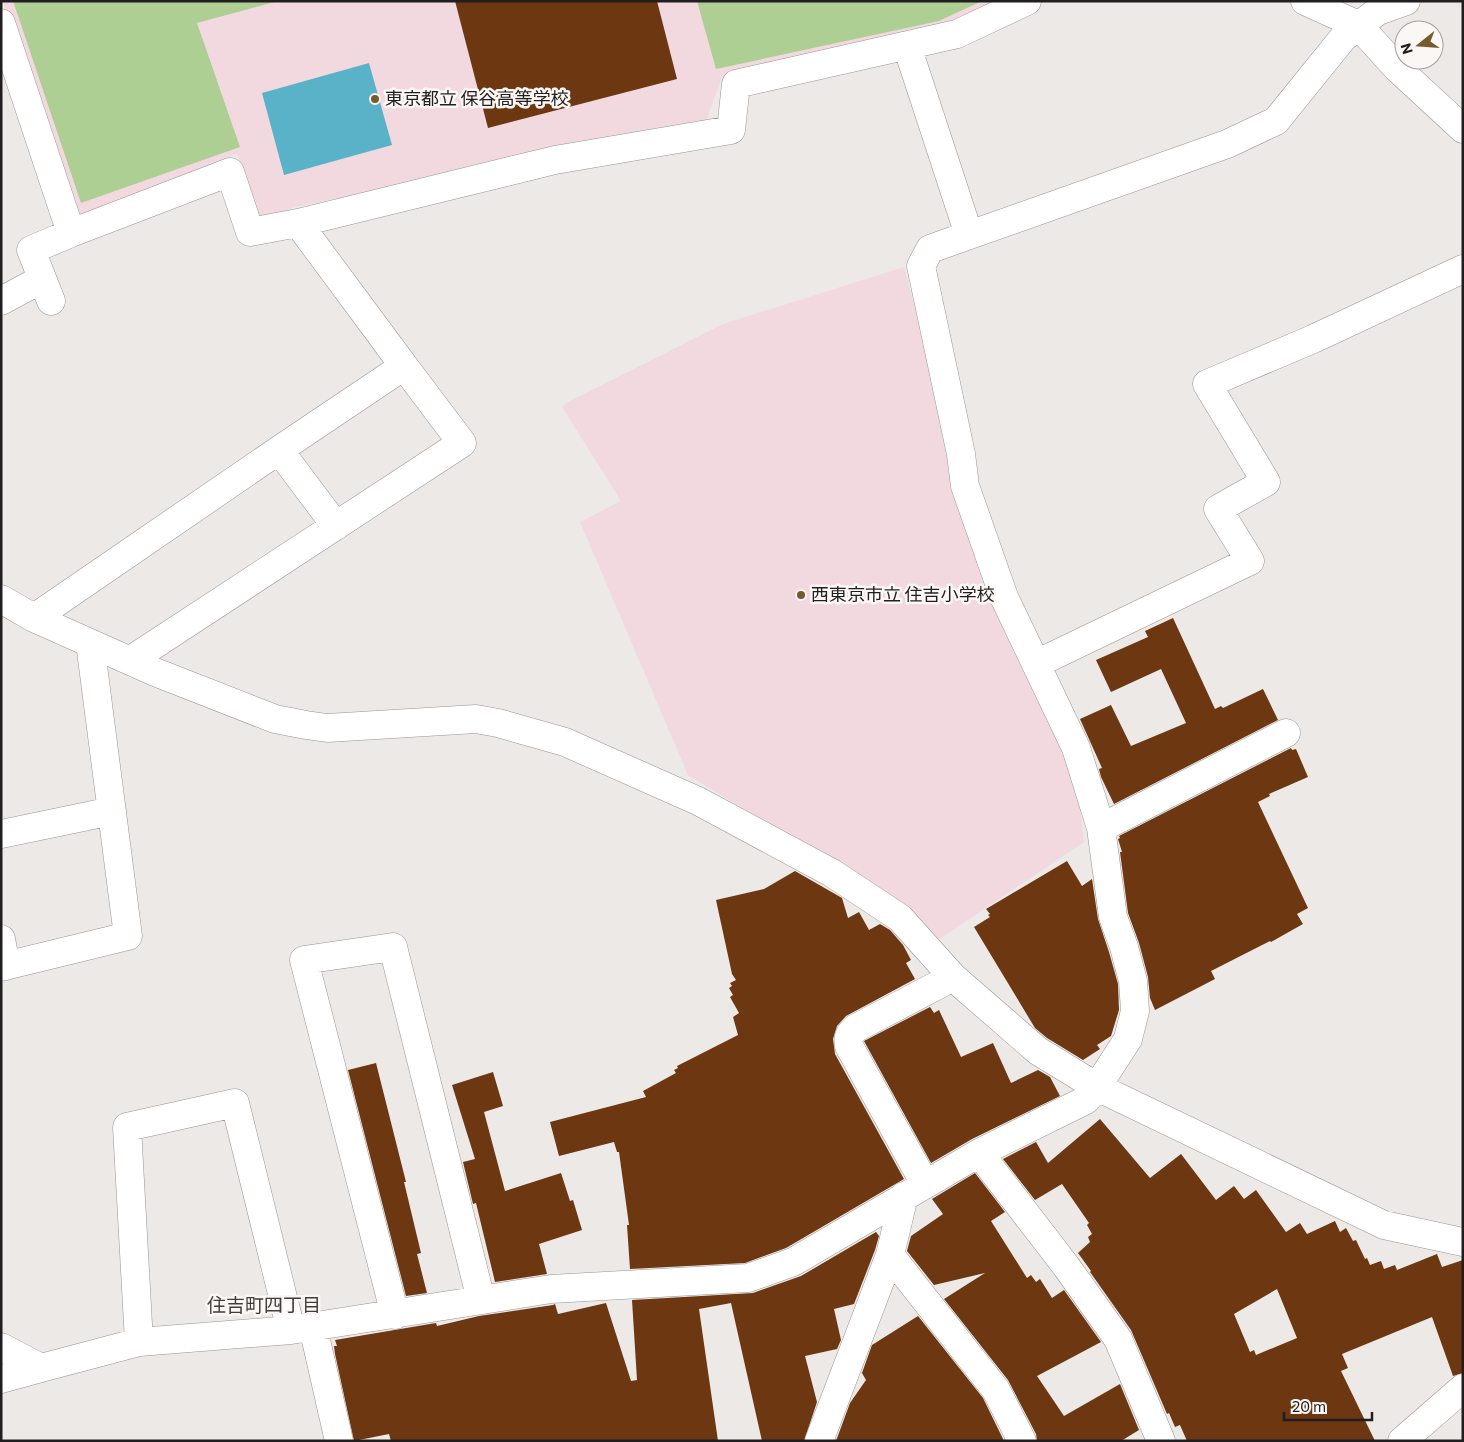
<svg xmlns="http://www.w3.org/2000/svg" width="1464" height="1442" font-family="Commissioner,'Noto Sans JP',sans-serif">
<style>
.education{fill:#f2d9e0}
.green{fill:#adcf93}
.water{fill:#5ab2c8}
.building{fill:#6c3711;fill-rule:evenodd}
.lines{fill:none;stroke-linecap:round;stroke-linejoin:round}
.minor-casing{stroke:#989492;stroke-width:29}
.minor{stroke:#fff;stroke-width:28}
.poi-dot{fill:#755b2d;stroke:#fbf7f4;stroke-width:2}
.labels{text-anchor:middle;stroke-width:5;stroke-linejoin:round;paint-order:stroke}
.poi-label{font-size:18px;fill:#201e1e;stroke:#fbf7f4;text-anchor:start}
.neighbourhood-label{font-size:19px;fill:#403d3b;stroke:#fbf7f4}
</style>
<rect width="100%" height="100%" fill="#ede9e7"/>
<!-- education -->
<path class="education" d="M 3,1 L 1005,1 L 944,27 L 722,77 L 706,121 L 295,207 L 260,219 L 237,154 L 77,220 Z
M 904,267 L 949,437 L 1064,748 L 1079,797 L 1084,842 L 938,940 L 758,818 L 688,775 L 580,522 L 621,501 L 562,407 L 568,402 L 723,324 Z"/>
<!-- green -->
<path class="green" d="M 13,1 L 278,1 L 197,23 L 240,147 L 81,203 Z
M 697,1 L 982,1 L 939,21 L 716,69 Z"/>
<!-- water -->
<path class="water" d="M 369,63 L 392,145 L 284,175 L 262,93 Z"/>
<!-- building -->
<path class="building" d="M 455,1 L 657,1 L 677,79 L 488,128 Z
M 1173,618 L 1215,709 L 1221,706 L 1223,708 L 1263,689 L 1278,720 L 1114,804 L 1101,777 L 1099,769 L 1102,768 L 1080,719 L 1111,705 L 1131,746 L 1186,723 L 1161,669 L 1111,692 L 1096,660 L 1148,637 L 1145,631 Z
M 1291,748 L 1292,750 L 1296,749 L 1308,777 L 1269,794 L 1270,796 L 1258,802 L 1308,908 L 1297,914 L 1303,924 L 1271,942 L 1270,941 L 1211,971 L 1215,979 L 1155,1010 L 1150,998 L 1148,977 L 1139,943 L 1128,913 L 1120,852 L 1122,852 L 1118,839 L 1120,838 L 1119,836 Z
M 1067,861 L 1082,886 L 1092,879 L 1098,919 L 1109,952 L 1118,984 L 1119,1010 L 1111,1036 L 1097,1045 L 1100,1049 L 1083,1060 L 1047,1038 L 1035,1028 L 974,927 L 990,917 L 988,915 L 990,914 L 986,909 Z
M 795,871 L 842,898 L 848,918 L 859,912 L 869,930 L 880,924 L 890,930 L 903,945 L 911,960 L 906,963 L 915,979 L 846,1016 L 837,1026 L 833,1039 L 835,1054 L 904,1179 L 786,1248 L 745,1263 L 630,1269 L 627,1225 L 629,1225 L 619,1152 L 617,1152 L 614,1142 L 559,1156 L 550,1122 L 646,1097 L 643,1091 L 676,1073 L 674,1070 L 678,1068 L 677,1066 L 738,1035 L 733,1017 L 739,1013 L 730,997 L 733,995 L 729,988 L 732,986 L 730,983 L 736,980 L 732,974 L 716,900 L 764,889 Z
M 930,1007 L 934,1013 L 939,1010 L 961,1057 L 993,1043 L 1011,1083 L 1038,1070 L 1050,1077 L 1060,1096 L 972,1139 L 931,1163 L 864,1041 Z
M 376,1063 L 406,1182 L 404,1182 L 421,1253 L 417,1254 L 427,1293 L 406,1296 L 348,1070 Z
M 493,1072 L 503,1106 L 484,1112 L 505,1191 L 561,1173 L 570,1201 L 573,1200 L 582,1230 L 539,1244 L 547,1274 L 495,1282 L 476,1203 L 473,1204 L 463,1162 L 475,1159 L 452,1085 Z
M 1100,1119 L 1150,1178 L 1181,1154 L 1216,1200 L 1234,1186 L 1244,1199 L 1256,1190 L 1286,1232 L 1300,1223 L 1307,1234 L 1335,1221 L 1340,1232 L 1346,1228 L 1353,1241 L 1356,1240 L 1365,1259 L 1367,1258 L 1370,1265 L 1381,1261 L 1384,1269 L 1395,1265 L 1397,1270 L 1437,1254 L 1442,1267 L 1463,1260 L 1463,1373 L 1453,1376 L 1432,1317 L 1342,1354 L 1348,1368 L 1341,1371 L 1375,1441 L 1187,1441 L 1180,1425 L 1175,1427 L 1169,1413 L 1167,1414 L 1131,1330 L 1090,1272 L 1091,1271 L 1078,1253 L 1090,1242 L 1088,1237 L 1092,1234 L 1087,1225 L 1089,1223 L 1062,1184 L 1035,1200 L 1003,1159 L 1036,1142 L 1048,1163 ZM 1277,1289 L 1297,1338 L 1256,1355 L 1254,1350 L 1250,1352 L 1234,1314 Z
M 975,1173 L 1005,1212 L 991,1221 L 1027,1278 L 1031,1275 L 1036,1282 L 1040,1279 L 1052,1298 L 1064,1290 L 1101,1342 L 1037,1376 L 1064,1416 L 1120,1384 L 1139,1430 L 1121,1441 L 1037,1441 L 1036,1434 L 1008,1380 L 944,1299 L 985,1273 L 934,1285 L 907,1251 L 911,1236 L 943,1214 L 932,1199 Z
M 876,1232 L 879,1236 L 875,1250 L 854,1304 L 834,1309 L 841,1340 L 837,1349 L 805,1356 L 817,1402 L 804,1441 L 762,1441 L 731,1303 L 699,1309 L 718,1441 L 391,1441 L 389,1434 L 354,1441 L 335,1354 L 334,1346 L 337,1346 L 335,1340 L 436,1323 L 437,1326 L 479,1316 L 553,1305 L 555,1304 L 558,1314 L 606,1303 L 631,1381 L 637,1380 L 632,1300 L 753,1293 L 801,1276 Z
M 918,1316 L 983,1398 L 1004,1441 L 836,1441 L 850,1403 L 866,1380 L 862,1373 L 872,1345 Z"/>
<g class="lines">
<defs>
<path id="minor" d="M 1305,1 L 1358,25 L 1397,68 L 1463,129
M 1,23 L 71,233 L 230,172 L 250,232 L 298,223 L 555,160 L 731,130 L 736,84 L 957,34 L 1027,1
M 907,46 L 969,235
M 298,223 L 404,366
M 1,301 L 42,279
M 51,301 L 31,250 L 71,233
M 279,450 L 336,526
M 1,599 L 34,618 L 155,672 L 275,719 L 306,725 L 327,728 L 476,719 L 498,723 L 565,742 L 698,801 L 832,873 L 900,918 L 953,977 L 1038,1051 L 1097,1087 L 1384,1225 L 1463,1242
M 34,618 L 279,450 L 404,366 L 462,443 L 131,660
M 1036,664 L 1250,561 L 1218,509 L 1266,482 L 1207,384 L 1313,339 L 1463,269
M 1101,828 L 1286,733
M 1,834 L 112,811
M 1,939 L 6,966
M 1,967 L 128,936 L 90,643
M 979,1153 L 1066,1266 L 1118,1339 L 1161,1441
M 925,1184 L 849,1046 C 847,1037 849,1034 856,1028 L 953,977
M 890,1255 L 996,1390 L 1022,1441
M 395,1315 L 304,960 L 393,947 L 481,1300
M 313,1327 L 339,1441
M 139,1342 L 127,1127 L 235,1103 L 291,1330
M 1,1347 L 41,1368 L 139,1342 L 291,1330 L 551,1289 L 748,1278 L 793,1262 L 979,1153 L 1086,1100 L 1097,1087 L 1128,1039 L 1135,1011 L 1133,981 L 1124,947 L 1113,917 L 1101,828 L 1076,748 L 1004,597 L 965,486 L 961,454 L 921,266 L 930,249 L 1227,144 L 1276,121 L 1343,38 L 1378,11 L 1406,1
M 1,1379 L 41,1368
M 819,1441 L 890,1255 L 904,1196
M 1402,1441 L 1463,1388"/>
</defs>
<!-- minor casing -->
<use href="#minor" class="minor-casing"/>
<!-- minor -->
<use href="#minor" class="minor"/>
</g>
<!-- markers -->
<g class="poi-dot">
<circle cx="375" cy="99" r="5"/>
<circle cx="801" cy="595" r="5"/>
</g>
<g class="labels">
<!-- poi labels -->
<g class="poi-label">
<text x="385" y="105">東京都立 保谷高等学校</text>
<text x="811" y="601">西東京市立 住吉小学校</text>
</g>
<!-- neighbourhood labels -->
<g class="neighbourhood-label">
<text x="264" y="1312">住吉町四丁目</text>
</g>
</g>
<!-- border -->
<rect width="1464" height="1442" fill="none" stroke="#201e1e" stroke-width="5"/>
<!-- north arrow -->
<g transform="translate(1419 45) rotate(253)"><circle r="24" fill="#fbf7f4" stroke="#a3a09e"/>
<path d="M0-4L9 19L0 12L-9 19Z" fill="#755b2d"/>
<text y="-8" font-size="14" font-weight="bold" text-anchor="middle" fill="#201e1e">N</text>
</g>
<!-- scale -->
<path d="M1284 1412v8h88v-8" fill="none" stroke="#201e1e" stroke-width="2.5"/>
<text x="1292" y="1412" font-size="15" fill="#201e1e" stroke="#fbf7f4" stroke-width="4" paint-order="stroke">20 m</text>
</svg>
